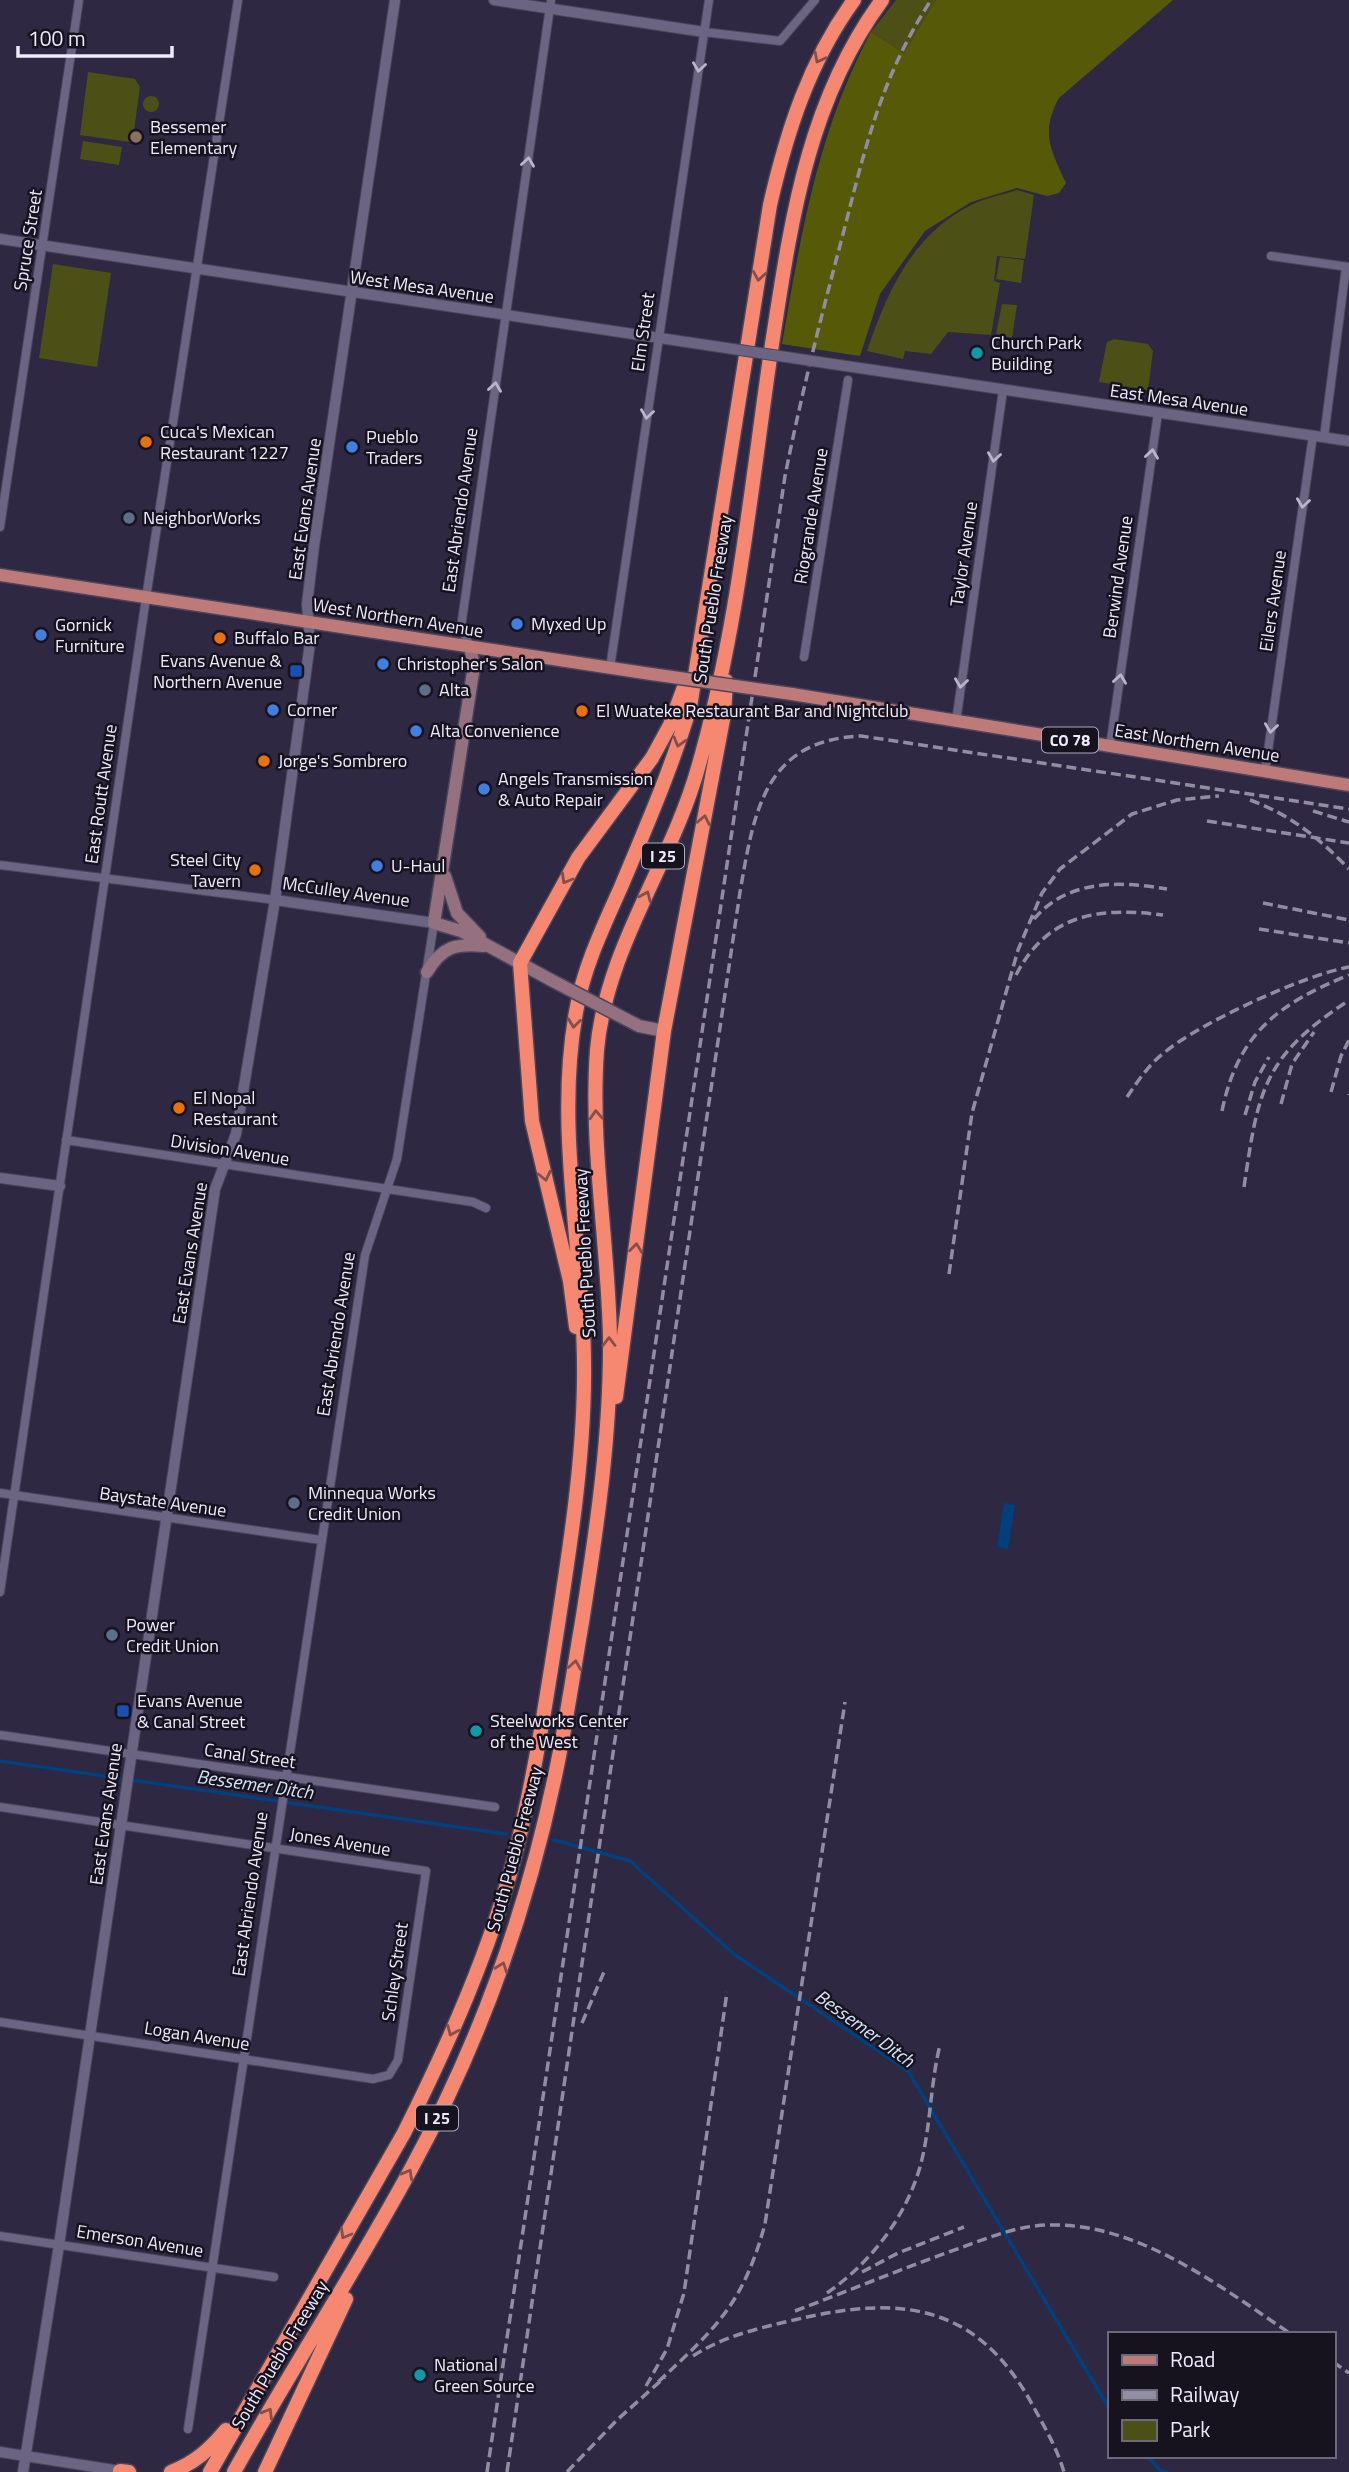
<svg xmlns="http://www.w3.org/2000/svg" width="1349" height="2472" font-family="'Titillium Web',sans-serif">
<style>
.green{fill:#4c5016}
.forest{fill:#565a08}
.water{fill:#00407f}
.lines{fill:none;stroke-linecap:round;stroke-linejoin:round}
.stream{stroke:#00407f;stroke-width:3.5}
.minor-casing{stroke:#4b455b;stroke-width:10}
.tertiary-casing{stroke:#4b455b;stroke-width:12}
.secondary-casing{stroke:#4b455b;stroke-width:15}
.primary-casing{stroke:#4b455b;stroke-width:15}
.motorway-casing{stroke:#4b455b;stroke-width:17}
.minor{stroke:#6b6583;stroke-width:8}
.tertiary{stroke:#6b6583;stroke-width:10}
.secondary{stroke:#95707e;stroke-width:12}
.primary{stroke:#be7a79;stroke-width:12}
.motorway{stroke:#f68872;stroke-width:14}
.rail{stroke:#918da2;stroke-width:3.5;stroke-dasharray:10 5;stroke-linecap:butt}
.tertiary-bridge-casing{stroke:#4b455b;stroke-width:12;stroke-linecap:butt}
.secondary-bridge-casing{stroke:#4b455b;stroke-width:15;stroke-linecap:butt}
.primary-bridge-casing{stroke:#4b455b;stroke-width:15;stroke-linecap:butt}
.tertiary-bridge{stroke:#6b6583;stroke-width:10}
.secondary-bridge{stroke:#95707e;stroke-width:12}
.primary-bridge{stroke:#be7a79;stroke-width:12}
.oneway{stroke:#864e48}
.oneway2{stroke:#bab5cc}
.education-dot{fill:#8d6e63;stroke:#16131f;stroke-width:2.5}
.culture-dot{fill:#0f9aa8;stroke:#16131f;stroke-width:2.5}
.food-dot{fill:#e8710a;stroke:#16131f;stroke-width:2.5}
.shop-dot{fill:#3f7fe0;stroke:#16131f;stroke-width:2.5}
.service-dot{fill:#5c6f8a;stroke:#16131f;stroke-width:2.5}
.transit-dot{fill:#1a4fb4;stroke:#16131f;stroke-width:2.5}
.labels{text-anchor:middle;stroke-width:5;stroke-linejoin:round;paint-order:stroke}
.shield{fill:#16131f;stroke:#adaaba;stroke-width:2}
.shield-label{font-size:16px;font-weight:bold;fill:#eeebfd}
.poi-label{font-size:18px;fill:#eeebfd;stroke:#16131f;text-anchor:start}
.street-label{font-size:18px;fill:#eeebfd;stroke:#16131f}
.water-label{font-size:19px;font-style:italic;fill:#d5e4f7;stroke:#16131f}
</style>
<rect width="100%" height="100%" fill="#2e2842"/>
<!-- green -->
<path class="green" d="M 896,0 L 936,0 L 904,53 L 871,32 Z
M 88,72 L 135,79 L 140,87 L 133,138 L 130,142 L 80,135 Z
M143 104a8 8 0 1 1 16 0a8 8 0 1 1-16 0Z
M 83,141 L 122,147 L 119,165 L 80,159 Z
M 1017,190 L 1034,195 L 1025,259 L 997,256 L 994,281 L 1000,283 L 991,335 L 948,332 L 931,354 L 905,351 L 903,359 L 867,351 C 887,292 912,235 971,205 C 985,198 1002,195 1017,190 Z
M 1000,257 L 1024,260 L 1021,283 L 996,279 Z
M 53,264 L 111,273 L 97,367 L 39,358 Z
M 1002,304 L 1017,305 L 1012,338 L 996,334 Z
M 1114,339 L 1148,344 L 1153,351 L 1148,390 L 1099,382 L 1107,342 Z"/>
<!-- forest -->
<path class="forest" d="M 936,0 L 1173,0 L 1059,98 C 1040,133 1051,150 1066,183 L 1059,193 L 1047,196 L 1017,188 L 971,202 L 925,231 L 880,294 L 860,356 L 782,344 C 801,235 818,130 871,32 L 904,53 Z"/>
<!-- water -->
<path class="water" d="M 1004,1503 L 1015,1505 L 1008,1549 L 997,1547 Z"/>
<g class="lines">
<!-- stream -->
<path class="stream" d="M 0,1761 L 506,1834
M 554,1840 L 630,1861 L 735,1955 L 908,2071 L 1109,2408
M 1147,2456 L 1161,2471 L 1167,2472"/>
<defs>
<path id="minor" d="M 704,32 L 780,41 L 815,0
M 1271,256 L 1349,267
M 1324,437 L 1346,267
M 0,527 L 79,0
M 470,647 L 461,627 L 551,0
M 804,657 L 848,380
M 610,668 L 709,0
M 956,722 L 1003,390
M 1110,747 L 1158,413
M 1265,772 L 1313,435
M 0,865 L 275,900
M 66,1140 L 473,1202 L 486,1208
M 0,1493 L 321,1540
M 0,1592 L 146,598 L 238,0
M 0,1735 L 495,1807
M 0,1807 L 426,1871 L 398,2060 L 389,2075 L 373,2079 L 0,2022
M 0,2236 L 274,2277
M 188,2429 L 365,1255 L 397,1159 L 434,923"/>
<path id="tertiary" d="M 494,0 L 704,32
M 0,239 L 733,349
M 839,365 L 1349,441
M 275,900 L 434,923
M 0,1178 L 60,1186
M 0,2452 L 120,2471
M 23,2472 L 59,2245 L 215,1189 L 236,1134 L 275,900 L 310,643 L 307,604 L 314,546 L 395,0"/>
<path id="secondary" d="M 470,647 L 474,666 L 434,923 L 461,931 L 551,980
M 445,876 L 457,913 L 480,937
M 427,972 C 442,947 455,943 484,946
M 639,1026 L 664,1031"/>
<path id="primary" d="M 0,575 L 651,674
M 792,694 L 1349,785"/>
<path id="motorway" d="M 576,1327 L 570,1281 L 532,1121 L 520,963 L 578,858 L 652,758 L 670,725 L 686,682
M 616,1397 L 664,1031 L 724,714 L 726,681
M 120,2471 L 129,2472
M 171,2472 C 195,2463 210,2449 226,2430
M 210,2472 L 404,2133 C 448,2045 492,1947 516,1851 C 535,1774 547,1696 559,1618 C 571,1540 583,1461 584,1382 C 586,1259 554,1134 576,1012 C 583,969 603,927 621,887 C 646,827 671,770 690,707 L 770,205 C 787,131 809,62 854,0
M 234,2472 C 291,2369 356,2271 412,2167 C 479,2044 526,1914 555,1776 C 566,1725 573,1674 582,1622 C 597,1527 611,1433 610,1337 C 608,1241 590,1145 597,1050 C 606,948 671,864 698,768 C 738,630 751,486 772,344 C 791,222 807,102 882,0
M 265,2472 L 346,2299"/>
</defs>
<!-- minor casing -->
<use href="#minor" class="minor-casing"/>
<!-- tertiary casing -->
<use href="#tertiary" class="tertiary-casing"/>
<!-- secondary casing -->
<use href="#secondary" class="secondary-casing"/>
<!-- primary casing -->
<use href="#primary" class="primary-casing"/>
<!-- motorway casing -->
<use href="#motorway" class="motorway-casing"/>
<!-- minor -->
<use href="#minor" class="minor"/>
<!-- tertiary -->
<use href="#tertiary" class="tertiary"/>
<!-- secondary -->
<use href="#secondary" class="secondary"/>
<!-- primary -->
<use href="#primary" class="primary"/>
<!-- motorway -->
<use href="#motorway" class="motorway"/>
<!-- rail -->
<path class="rail" d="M 1250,800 C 1291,815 1319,838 1349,869
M 1313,811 L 1349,822
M 1207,821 L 1349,843
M 1263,903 L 1349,920
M 1034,919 C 1068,879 1119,881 1167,889
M 1259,929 L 1349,943
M 1016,975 C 1048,913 1100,907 1163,915
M 1331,1092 L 1341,1056 L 1349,1040
M 1349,1095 L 1349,1094
M 1127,1097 C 1138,1081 1149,1064 1165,1052 C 1200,1023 1304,975 1349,967
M 1281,1104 L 1292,1064 L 1314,1032
M 1222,1111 C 1238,1033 1278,1004 1349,975
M 1245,1115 L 1255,1082 L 1269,1057
M 1244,1187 C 1258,1093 1262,1058 1345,1003
M 949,1274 L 972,1113 L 1018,950 L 1042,893 L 1060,869 L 1132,814 L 1177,800 L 1219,796
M 582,2023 L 604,1972
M 862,2272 L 898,2253 L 964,2227
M 827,2293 C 870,2263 905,2219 920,2167 C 931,2127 930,2085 940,2045
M 795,2311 C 850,2290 904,2268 960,2248 C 988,2238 1016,2226 1047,2225 C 1138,2222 1219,2286 1291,2334
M 693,2356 C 724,2336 759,2328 794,2320 C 898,2295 976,2302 1032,2404 C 1044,2426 1057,2448 1064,2472
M 1333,2362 L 1349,2373
M 658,2382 C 717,2327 743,2304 765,2224 L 845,1702
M 646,2386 L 667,2349 L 684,2293 L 727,1992
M 487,2472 L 785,476 C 801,396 821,317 842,238 C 865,149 880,79 931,0
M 507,2472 L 740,892 C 754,812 764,740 861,736 L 1349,809
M 567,2472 L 617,2420 L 665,2377"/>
<defs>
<path id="tertiary-bridge" d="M 733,349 L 839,365"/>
<path id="secondary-bridge" d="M 551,980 L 639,1026"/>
<path id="primary-bridge" d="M 651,674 L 792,694"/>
</defs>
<!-- tertiary-bridge casing -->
<use href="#tertiary-bridge" class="tertiary-bridge-casing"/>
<!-- secondary-bridge casing -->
<use href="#secondary-bridge" class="secondary-bridge-casing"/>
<!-- primary-bridge casing -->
<use href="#primary-bridge" class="primary-bridge-casing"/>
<!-- tertiary-bridge -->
<use href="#tertiary-bridge" class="tertiary-bridge"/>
<!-- secondary-bridge -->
<use href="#secondary-bridge" class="secondary-bridge"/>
<!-- primary-bridge -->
<use href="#primary-bridge" class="primary-bridge"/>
</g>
<!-- one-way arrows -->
<defs><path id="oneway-chevron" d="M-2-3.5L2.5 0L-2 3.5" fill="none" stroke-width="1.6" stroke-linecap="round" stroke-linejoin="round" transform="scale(1.75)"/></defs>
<g class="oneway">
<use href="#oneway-chevron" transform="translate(819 58) rotate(117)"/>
<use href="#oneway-chevron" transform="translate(759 276) rotate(99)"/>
<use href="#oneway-chevron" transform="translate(679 742) rotate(106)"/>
<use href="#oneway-chevron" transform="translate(704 820) rotate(-79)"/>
<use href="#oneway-chevron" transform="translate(566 879) rotate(120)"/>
<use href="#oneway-chevron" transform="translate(646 896) rotate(-66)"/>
<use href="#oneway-chevron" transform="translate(574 1023) rotate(97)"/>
<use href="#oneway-chevron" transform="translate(596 1115) rotate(-93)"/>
<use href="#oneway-chevron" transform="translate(545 1176) rotate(77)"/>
<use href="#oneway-chevron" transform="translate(636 1248) rotate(-83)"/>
<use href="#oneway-chevron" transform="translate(609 1342) rotate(-90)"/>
<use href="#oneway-chevron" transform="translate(575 1665) rotate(-81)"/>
<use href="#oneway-chevron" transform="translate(502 1967) rotate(-70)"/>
<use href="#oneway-chevron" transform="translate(452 2031) rotate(113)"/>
<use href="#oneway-chevron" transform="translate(408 2174) rotate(-61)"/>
<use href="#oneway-chevron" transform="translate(345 2234) rotate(120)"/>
<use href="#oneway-chevron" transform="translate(268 2413) rotate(-59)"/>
</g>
<g class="oneway2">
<use href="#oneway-chevron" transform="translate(699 67) rotate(98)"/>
<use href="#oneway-chevron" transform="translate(528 162) rotate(-82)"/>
<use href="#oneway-chevron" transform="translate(495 387) rotate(-82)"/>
<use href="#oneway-chevron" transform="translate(647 414) rotate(98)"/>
<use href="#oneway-chevron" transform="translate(1152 454) rotate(-82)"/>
<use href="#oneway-chevron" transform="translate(994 457) rotate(98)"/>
<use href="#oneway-chevron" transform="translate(1303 503) rotate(98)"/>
<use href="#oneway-chevron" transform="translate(1120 679) rotate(-82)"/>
<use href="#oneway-chevron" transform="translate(961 683) rotate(98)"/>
<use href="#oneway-chevron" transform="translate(1271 728) rotate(98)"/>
</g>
<!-- markers -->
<circle class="education-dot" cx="136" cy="137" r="7"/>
<g class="culture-dot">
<circle cx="977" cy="353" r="7"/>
<circle cx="476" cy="1731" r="7"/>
<circle cx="420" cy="2375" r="7"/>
</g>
<g class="food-dot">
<circle cx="146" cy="442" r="7"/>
<circle cx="220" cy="638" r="7"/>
<circle cx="582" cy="711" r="7"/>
<circle cx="264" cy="761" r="7"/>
<circle cx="255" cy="870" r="7"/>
<circle cx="179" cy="1108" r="7"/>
</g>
<g class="shop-dot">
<circle cx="352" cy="447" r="7"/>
<circle cx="517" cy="624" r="7"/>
<circle cx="41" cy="635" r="7"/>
<circle cx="383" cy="664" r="7"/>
<circle cx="273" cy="710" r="7"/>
<circle cx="416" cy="731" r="7"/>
<circle cx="484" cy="789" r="7"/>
<circle cx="377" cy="866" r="7"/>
</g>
<g class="service-dot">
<circle cx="129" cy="518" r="7"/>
<circle cx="425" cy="690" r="7"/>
<circle cx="294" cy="1503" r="7"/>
<circle cx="112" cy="1635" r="7"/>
</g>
<g class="transit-dot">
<rect x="289" y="664" width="14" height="14" rx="3.5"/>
<rect x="116" y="1704" width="14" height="14" rx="3.5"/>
</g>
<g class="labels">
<!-- shield labels -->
<g class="shield">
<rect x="1042" y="727.5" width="56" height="25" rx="5"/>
<rect x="642" y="843.5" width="42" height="25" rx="5"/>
<rect x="416" y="2105.5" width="42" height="25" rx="5"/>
</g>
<g class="shield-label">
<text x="1070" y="746">CO 78</text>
<text x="663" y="862">I 25</text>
<text x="437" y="2124">I 25</text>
</g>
<!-- poi labels -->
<g class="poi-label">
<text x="150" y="133">Bessemer<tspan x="150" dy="21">Elementary</tspan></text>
<text x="991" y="349">Church Park<tspan x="991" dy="21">Building</tspan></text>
<text x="160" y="438">Cuca's Mexican<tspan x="160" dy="21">Restaurant 1227</tspan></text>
<text x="366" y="443">Pueblo<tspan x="366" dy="21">Traders</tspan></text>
<text x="143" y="524">NeighborWorks</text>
<text x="531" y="630">Myxed Up</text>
<text x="55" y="631">Gornick<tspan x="55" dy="21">Furniture</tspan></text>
<text x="234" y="644">Buffalo Bar</text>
<text x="282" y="667" text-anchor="end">Evans Avenue &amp;<tspan x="282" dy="21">Northern Avenue</tspan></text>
<text x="397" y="670">Christopher's Salon</text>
<text x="439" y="696">Alta</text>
<text x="287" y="716">Corner</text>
<text x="596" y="717">El Wuateke Restaurant Bar and Nightclub</text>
<text x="430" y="737">Alta Convenience</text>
<text x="278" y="767">Jorge's Sombrero</text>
<text x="498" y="785">Angels Transmission<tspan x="498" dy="21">&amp; Auto Repair</tspan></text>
<text x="241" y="866" text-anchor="end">Steel City<tspan x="241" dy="21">Tavern</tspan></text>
<text x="391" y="872">U-Haul</text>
<text x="193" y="1104">El Nopal<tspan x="193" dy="21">Restaurant</tspan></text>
<text x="308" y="1499">Minnequa Works<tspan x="308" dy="21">Credit Union</tspan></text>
<text x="126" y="1631">Power<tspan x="126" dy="21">Credit Union</tspan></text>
<text x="137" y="1707">Evans Avenue<tspan x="137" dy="21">&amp; Canal Street</tspan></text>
<text x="490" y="1727">Steelworks Center<tspan x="490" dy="21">of the West</tspan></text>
<text x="434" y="2371">National<tspan x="434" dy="21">Green Source</tspan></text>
</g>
<!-- street labels -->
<g class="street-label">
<text transform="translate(28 240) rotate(-81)" y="6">Spruce Street</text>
<text transform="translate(422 287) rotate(8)" y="6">West Mesa Avenue</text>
<text transform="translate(643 332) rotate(-82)" y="6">Elm Street</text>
<text transform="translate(1179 400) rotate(8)" y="6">East Mesa Avenue</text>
<text transform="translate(305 509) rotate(-82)" y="6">East Evans Avenue</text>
<text transform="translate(460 510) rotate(-82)" y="6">East Abriendo Avenue</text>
<text transform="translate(811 516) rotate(-81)" y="6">Riogrande Avenue</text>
<text transform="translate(964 554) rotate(-82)" y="6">Taylor Avenue</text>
<text transform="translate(1118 577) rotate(-82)" y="6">Berwind Avenue</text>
<text transform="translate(713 599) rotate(-81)" y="6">South Pueblo Freeway</text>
<text transform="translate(1273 601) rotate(-82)" y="6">Eilers Avenue</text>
<text transform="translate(398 618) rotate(9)" y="6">West Northern Avenue</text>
<text transform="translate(1197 743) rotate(9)" y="6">East Northern Avenue</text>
<text transform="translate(101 794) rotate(-82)" y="6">East Routt Avenue</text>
<text transform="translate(346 892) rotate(8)" y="6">McCulley Avenue</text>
<text transform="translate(230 1150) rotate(9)" y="6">Division Avenue</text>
<text transform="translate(190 1253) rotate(-81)" y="6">East Evans Avenue</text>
<text transform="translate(585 1253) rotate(-93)" y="6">South Pueblo Freeway</text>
<text transform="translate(336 1334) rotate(-81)" y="6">East Abriendo Avenue</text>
<text transform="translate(163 1502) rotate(8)" y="6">Baystate Avenue</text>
<text transform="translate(250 1756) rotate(8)" y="6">Canal Street</text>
<text transform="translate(106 1814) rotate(-82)" y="6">East Evans Avenue</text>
<text transform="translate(340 1842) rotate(9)" y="6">Jones Avenue</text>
<text transform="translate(515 1849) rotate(-75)" y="6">South Pueblo Freeway</text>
<text transform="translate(250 1894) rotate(-82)" y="6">East Abriendo Avenue</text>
<text transform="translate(395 1972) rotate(-82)" y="6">Schley Street</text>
<text transform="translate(197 2036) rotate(9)" y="6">Logan Avenue</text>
<text transform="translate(140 2241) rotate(9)" y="6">Emerson Avenue</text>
<text transform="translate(280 2355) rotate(-59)" y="6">South Pueblo Freeway</text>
</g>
<!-- water labels -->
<g class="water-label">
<text transform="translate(255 1784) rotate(8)" y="7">Bessemer Ditch</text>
<text transform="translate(865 2028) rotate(36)" y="7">Bessemer Ditch</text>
</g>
</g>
<!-- legend -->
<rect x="1108" y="2332" width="228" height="126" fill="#16131f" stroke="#6c6978" stroke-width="2"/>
<rect x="1122" y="2355" width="35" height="10" fill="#be7a79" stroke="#6c6978" stroke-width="2"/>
<text x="1170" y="2367" font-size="21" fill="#eeebfd">Road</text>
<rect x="1122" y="2390" width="35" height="10" fill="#918da2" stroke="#6c6978" stroke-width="2"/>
<text x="1170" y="2402" font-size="21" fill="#eeebfd">Railway</text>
<rect x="1122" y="2420" width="35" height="21" fill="#4c5016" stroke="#6c6978" stroke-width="2"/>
<text x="1170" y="2437" font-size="21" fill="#eeebfd">Park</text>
<!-- scale -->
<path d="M18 46v10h154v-10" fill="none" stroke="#eeebfd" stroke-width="3.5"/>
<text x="28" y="46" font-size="21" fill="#eeebfd" stroke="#16131f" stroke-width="5" paint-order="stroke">100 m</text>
</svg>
